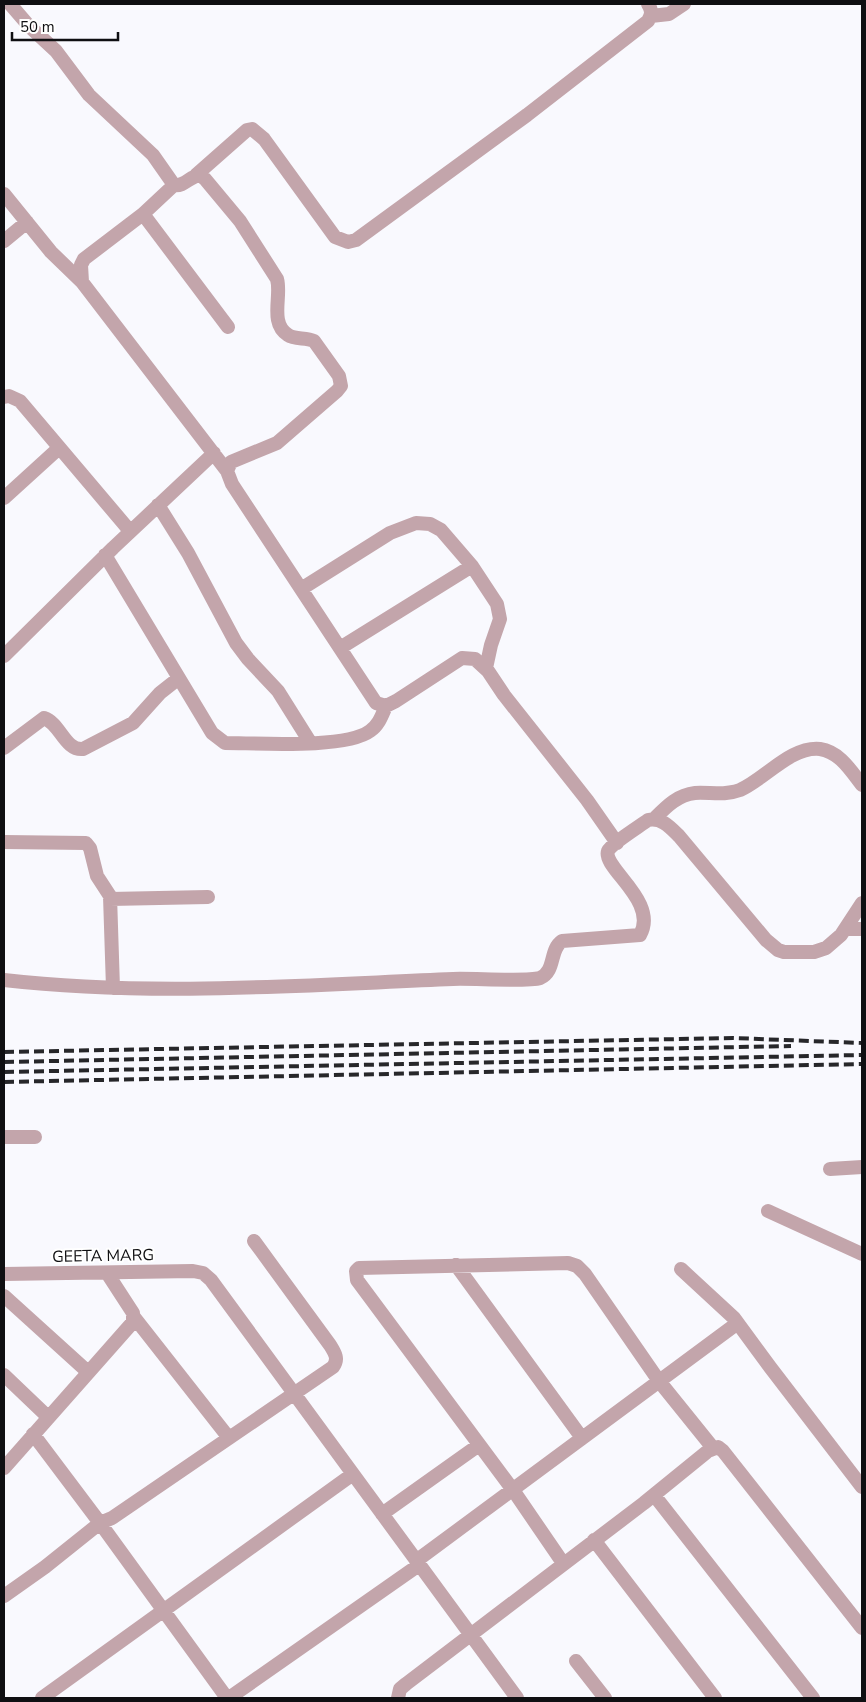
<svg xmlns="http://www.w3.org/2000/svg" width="866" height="1702" font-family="'Nunito Sans',sans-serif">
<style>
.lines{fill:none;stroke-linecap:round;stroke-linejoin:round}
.minor{stroke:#c3a5ab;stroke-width:14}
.rail{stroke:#27272a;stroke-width:4;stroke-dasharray:10 5;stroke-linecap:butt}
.labels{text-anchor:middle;stroke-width:4;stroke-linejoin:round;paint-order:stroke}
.street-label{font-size:16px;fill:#0f0f12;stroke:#fff}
</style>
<rect width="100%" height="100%" fill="#f9f9fe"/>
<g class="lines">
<!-- minor -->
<path class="minor" d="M 10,4 L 29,26 L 56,51 L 89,95 L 153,155 L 174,185 C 184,187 190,176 200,175 L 205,179 L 240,221 L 277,279 C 282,296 269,323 288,335 C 295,340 306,337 314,341 L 339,376 L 341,386 L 337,391 L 277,443 L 231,462 L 227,471 L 232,484 L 376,703 L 386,706 L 396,701 L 462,658 L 475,659 L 488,671 L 504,695 L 587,800 L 617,843
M 651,16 L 669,14 L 684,4
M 196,175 L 247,130 L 252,129 L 264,139 L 335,237 L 348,242 L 356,240 L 527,115 L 648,21 C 652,14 652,10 648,4
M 174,185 L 143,214 L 84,259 L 81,265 L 82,282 L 227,471
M 4,194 L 51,252 L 82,282
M 143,214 L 228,327
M 4,241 L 27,222
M 4,397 L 9,396 L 20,401 L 130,531
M 4,498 L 59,448
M 158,505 L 188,553 L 236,643 L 248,659 L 278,691 L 310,742
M 105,555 L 212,733 L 225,743 C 257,743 346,749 370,731 C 379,725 382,715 386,706
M 301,589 L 390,533 L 416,523 L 430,524 L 441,530 L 472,566 L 497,604 L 500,619 L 491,645 L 486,668
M 340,648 L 472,566
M 4,656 L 113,548 L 214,453
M 4,748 L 44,718 C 60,723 65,751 83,749 L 133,723 L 160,693 L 179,678
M 654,819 C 666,807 677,795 695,793 C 710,792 724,796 740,790 C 765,779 791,746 820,749 C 840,752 851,771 862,785
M 4,842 L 86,843 L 90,848 L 97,876 L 110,896 L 113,988
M 110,899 L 208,897
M 845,929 L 862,929
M 4,980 C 152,997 304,985 453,979 C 470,978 528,982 540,978 C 556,971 549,950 562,941 L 640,935 C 659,901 602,868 608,851 C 611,844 640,826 648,820 C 661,817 670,827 679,836 L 766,940 L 778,950 L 784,952 L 814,952 L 826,948 L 841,935 L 862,903
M 4,1137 L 35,1137
M 830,1169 L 862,1167
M 768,1211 L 862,1254
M 456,1265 L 582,1438
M 681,1269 L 734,1318 L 770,1367 L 862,1487
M 4,1274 L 193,1271 L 203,1273 L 211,1280 L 517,1698
M 4,1296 L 88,1372
M 134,1317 L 229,1438
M 4,1375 L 48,1417
M 33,1434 L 100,1523 L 112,1518 L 333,1367 C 339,1359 335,1353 330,1345 L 254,1241
M 4,1468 L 133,1322 L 133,1313 L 107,1273
M 654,1495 L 813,1698
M 382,1514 L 479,1445
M 594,1540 L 715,1698
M 416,1561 L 735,1325 L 739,1325
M 563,1563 L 513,1490 L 357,1280 L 356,1271 L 359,1268 L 568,1263 L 577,1266 L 585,1274 L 659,1381 L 713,1448
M 4,1596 L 45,1567 L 100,1523 L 227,1698
M 576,1661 L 605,1698
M 42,1698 L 353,1474
M 229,1698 L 419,1565
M 398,1698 L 400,1689 L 406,1684 L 644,1503 L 708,1451 L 718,1447 L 723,1451 L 862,1628"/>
<!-- rail -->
<path class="rail" d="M 4,1052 L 733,1038 L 862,1043
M 4,1062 L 791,1046
M 4,1072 L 862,1055
M 4,1082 L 862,1064"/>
</g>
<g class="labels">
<!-- street labels -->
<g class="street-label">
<text transform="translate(103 1255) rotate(-1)" y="6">GEETA MARG</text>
</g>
</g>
<!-- border -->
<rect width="866" height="1702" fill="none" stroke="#0f0f12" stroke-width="10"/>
<!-- scale -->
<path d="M12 32v8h106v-8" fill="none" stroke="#0f0f12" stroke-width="2.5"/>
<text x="20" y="32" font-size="15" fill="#0f0f12" stroke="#ffffff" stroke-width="4" paint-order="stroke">50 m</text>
</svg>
